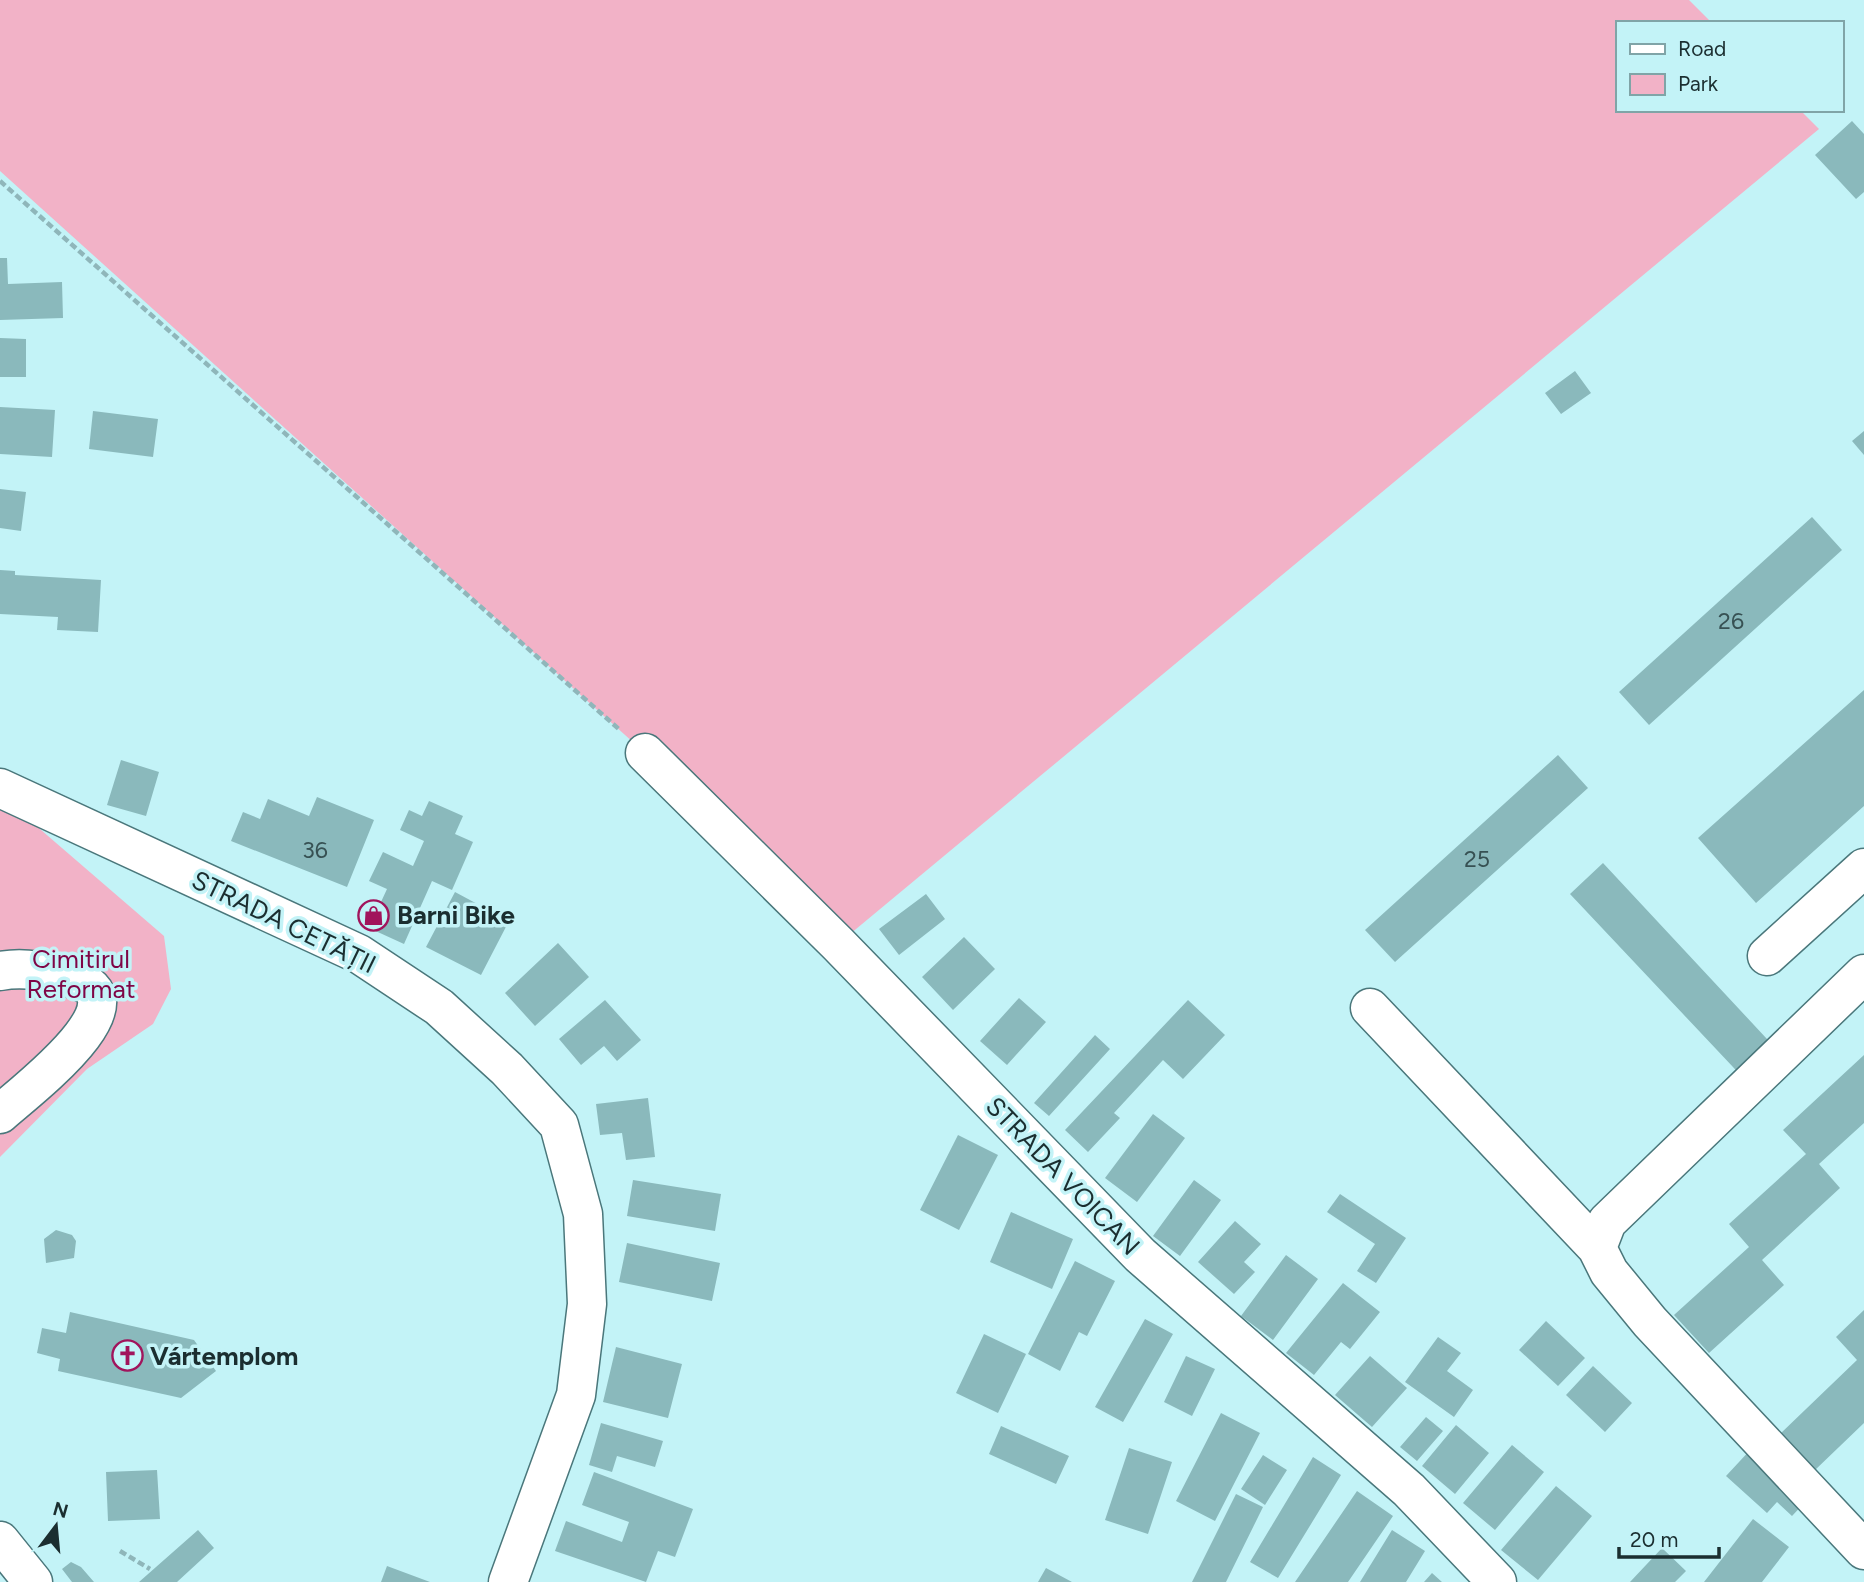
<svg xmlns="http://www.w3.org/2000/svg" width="1864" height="1582" font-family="Figtree,sans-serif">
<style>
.green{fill:#f2b2c7}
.building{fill:#8ab9bc}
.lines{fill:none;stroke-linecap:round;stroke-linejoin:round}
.minor-casing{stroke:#4a777b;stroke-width:41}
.path{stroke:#8fb6ba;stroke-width:4.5;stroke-dasharray:7 3.5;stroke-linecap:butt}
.minor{stroke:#fff;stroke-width:38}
.labels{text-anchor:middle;stroke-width:7;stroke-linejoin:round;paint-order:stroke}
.number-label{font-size:23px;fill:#375153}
.poi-label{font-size:26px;font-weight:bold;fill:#1b2e30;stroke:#c3f3f7;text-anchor:start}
.street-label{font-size:26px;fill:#1b2e30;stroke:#c3f3f7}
.park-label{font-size:26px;fill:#7f0546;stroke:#c3f3f7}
</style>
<rect width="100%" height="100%" fill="#c3f3f7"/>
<!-- green -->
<path class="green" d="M 0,0 L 1689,0 L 1712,23 L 1617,23 L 1617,110 L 1800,110 L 1819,129 L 838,944 L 645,753 L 0,171 Z
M 0,804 L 26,817 L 164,936 L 171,989 L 153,1024 L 87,1069 L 0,1157 Z"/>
<!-- building -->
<path class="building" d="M 1852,121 L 1864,134 L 1864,192 L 1856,199 L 1815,155 Z
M 0,258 L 7,258 L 8,284 L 62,282 L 63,318 L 0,320 Z
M 0,338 L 26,339 L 26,377 L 0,377 Z
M 1575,371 L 1591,393 L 1561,414 L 1545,393 Z
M 0,407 L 55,410 L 52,457 L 0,454 Z
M 93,411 L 158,419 L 153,457 L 89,449 Z
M 1864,431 L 1864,455 L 1852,441 Z
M 0,489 L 26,492 L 21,531 L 0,528 Z
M 1812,517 L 1842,550 L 1649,725 L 1619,692 Z
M 0,570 L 15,571 L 15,575 L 101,580 L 98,632 L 57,630 L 58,617 L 0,614 Z
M 1864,690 L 1864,806 L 1756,903 L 1698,838 Z
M 1558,755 L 1588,788 L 1395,962 L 1365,930 Z
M 121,760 L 159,772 L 146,816 L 107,805 Z
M 317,797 L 374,820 L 347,887 L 231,841 L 243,812 L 260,819 L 268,799 L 309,816 Z
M 429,801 L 463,816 L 455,834 L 473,842 L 452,890 L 432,881 L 404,944 L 369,928 L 387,889 L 369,881 L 383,852 L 413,866 L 424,841 L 400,830 L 409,810 L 422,816 Z
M 1603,863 L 1781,1054 L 1749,1084 L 1570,894 Z
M 455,892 L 509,921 L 481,975 L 426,947 Z
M 926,894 L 945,919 L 899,955 L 879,929 Z
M 964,937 L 995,969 L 953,1010 L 922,977 Z
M 558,943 L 589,977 L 535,1026 L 505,993 Z
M 1019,998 L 1046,1022 L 1007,1065 L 980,1041 Z
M 605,1000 L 641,1040 L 617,1061 L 604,1046 L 581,1065 L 559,1039 Z
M 1188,1000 L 1225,1035 L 1183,1079 L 1163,1060 L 1114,1113 L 1120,1118 L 1088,1152 L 1065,1130 Z
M 1095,1035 L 1110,1049 L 1049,1116 L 1034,1103 Z
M 1864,1055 L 1864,1123 L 1819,1164 L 1840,1188 L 1762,1260 L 1784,1285 L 1709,1353 L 1674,1315 L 1749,1247 L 1729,1224 L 1806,1154 L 1783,1130 Z
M 648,1098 L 655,1157 L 626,1160 L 622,1133 L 600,1135 L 596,1104 Z
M 1153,1114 L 1185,1138 L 1137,1202 L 1105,1178 Z
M 958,1135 L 998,1155 L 959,1230 L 920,1210 Z
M 633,1180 L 721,1194 L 715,1231 L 627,1216 Z
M 1194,1180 L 1221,1200 L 1180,1256 L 1153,1236 Z
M 1340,1194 L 1406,1238 L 1376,1283 L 1357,1271 L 1375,1244 L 1327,1212 Z
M 1011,1212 L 1073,1239 L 1052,1289 L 990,1262 Z
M 1235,1221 L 1261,1244 L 1244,1262 L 1255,1272 L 1234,1294 L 1198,1262 Z
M 56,1230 L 72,1235 L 76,1241 L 74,1258 L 46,1263 L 44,1239 Z
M 627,1243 L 720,1263 L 712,1301 L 619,1282 Z
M 1286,1255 L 1318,1279 L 1273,1340 L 1241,1316 Z
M 1075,1261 L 1115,1281 L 1087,1336 L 1079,1332 L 1060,1371 L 1028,1354 Z
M 1343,1283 L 1380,1312 L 1350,1349 L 1341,1342 L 1314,1375 L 1286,1353 Z
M 1864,1310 L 1864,1423 L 1814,1471 L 1780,1434 L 1857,1360 L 1836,1337 Z
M 70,1312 L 194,1340 L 216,1371 L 181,1398 L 58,1371 L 60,1359 L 37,1353 L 42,1328 L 66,1333 Z
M 1145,1319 L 1173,1334 L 1123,1422 L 1095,1407 Z
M 1546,1321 L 1585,1358 L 1558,1386 L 1519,1350 Z
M 984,1334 L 1026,1354 L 998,1413 L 956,1393 Z
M 1438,1337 L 1461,1353 L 1447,1371 L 1473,1390 L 1454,1417 L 1405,1382 Z
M 616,1347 L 682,1364 L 668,1418 L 603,1402 Z
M 1186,1356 L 1215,1369 L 1192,1416 L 1164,1402 Z
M 1370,1356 L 1407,1388 L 1372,1427 L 1335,1395 Z
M 1593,1366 L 1632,1403 L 1605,1432 L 1566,1395 Z
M 1221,1413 L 1260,1433 L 1215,1521 L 1176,1501 Z
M 1426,1417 L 1443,1431 L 1417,1461 L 1400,1447 Z
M 601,1423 L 663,1441 L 655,1467 L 617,1456 L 612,1472 L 589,1465 Z
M 1456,1425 L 1489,1453 L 1455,1494 L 1422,1466 Z
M 1001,1426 L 1069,1456 L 1056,1484 L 989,1454 Z
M 1512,1445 L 1544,1472 L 1495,1530 L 1463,1503 Z
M 1129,1448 L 1172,1462 L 1148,1534 L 1105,1520 Z
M 1752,1448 L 1808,1499 L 1792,1516 L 1777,1502 L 1767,1513 L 1726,1476 Z
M 1263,1455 L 1287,1470 L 1265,1505 L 1241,1489 Z
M 1313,1457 L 1341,1475 L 1278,1578 L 1250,1562 Z
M 157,1470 L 160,1519 L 108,1521 L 106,1472 Z
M 594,1472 L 693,1509 L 675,1557 L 658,1551 L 646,1582 L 555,1551 L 566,1521 L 622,1542 L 629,1522 L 582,1505 Z
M 1556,1486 L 1592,1516 L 1538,1580 L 1501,1550 Z
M 1357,1491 L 1393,1516 L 1348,1582 L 1295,1582 Z
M 1236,1494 L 1263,1507 L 1226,1582 L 1192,1582 Z
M 1753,1519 L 1789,1547 L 1762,1582 L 1704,1582 Z
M 198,1530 L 214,1548 L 177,1582 L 139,1582 Z
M 1392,1530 L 1425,1551 L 1406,1582 L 1360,1582 Z
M 1662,1548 L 1686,1571 L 1675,1582 L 1630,1582 Z
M 71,1562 L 81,1567 L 94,1582 L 72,1582 L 62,1569 Z
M 387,1566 L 430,1582 L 381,1582 Z
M 1046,1568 L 1072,1582 L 1038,1582 Z
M 1432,1573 L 1442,1582 L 1424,1582 Z"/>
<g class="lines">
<defs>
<path id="minor" d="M 645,753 L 838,944 L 1140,1255 L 1409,1490 L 1497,1582
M 0,788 L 359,954 L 439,1007 L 507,1069 L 559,1125 L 583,1214 L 587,1304 L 576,1395 L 508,1582
M 1767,956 L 1864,868
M 0,971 C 25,966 50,972 74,979 C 148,1000 23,1093 0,1114
M 1864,974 L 1607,1222 L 1597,1248 L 1609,1272 L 1650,1322 L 1864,1550
M 1370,1008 L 1597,1248
M 0,1541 L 33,1582"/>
</defs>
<!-- minor casing -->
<use href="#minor" class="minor-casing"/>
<!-- path -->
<path class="path" d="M 0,181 L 621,731
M 120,1551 L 150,1569"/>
<!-- minor -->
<use href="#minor" class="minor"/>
</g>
<!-- icons -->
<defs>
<symbol id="shop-ring" viewBox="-11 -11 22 22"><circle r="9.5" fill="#c3f3f7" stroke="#a1145c" stroke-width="1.5"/><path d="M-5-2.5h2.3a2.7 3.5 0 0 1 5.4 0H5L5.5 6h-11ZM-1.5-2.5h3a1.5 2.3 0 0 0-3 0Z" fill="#a1145c"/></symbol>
<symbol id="church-ring" viewBox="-11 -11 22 22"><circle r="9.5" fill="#c3f3f7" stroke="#a1145c" stroke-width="1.5"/><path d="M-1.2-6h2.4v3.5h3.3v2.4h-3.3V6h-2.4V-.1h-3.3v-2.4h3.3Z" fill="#a1145c"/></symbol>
</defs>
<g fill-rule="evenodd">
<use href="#shop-ring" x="356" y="898" width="35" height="35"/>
<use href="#church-ring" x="110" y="1338" width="35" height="35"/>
</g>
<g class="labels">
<!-- number labels -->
<g class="number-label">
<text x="1731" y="629">26</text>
<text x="315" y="858">36</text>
<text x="1477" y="867">25</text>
</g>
<!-- poi labels -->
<g class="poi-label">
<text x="397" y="924">Barni Bike</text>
<text x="150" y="1365">Vártemplom</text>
</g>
<!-- street labels -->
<g class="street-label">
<text transform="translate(284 922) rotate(26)" y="9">STRADA CETĂȚII</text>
<text transform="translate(1063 1176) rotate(46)" y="9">STRADA VOICAN</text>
</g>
<!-- park labels -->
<g class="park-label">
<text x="81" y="968">Cimitirul<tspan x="81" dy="30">Reformat</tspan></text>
</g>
</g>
<!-- legend -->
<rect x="1616" y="21" width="228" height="91" fill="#c3f3f7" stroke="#80a4a7" stroke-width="2"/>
<rect x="1630" y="44" width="35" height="10" fill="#ffffff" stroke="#80a4a7" stroke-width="2"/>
<text x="1678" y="56" font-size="21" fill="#1b2e30">Road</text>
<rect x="1630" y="74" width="35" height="21" fill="#f2b2c7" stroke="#80a4a7" stroke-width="2"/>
<text x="1678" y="91" font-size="21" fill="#1b2e30">Park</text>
<!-- north arrow -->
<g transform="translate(56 1526) rotate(16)" stroke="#c3f3f7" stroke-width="5" paint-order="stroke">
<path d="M0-5L12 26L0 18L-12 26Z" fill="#1b2e30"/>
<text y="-10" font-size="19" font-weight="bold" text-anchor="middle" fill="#1b2e30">N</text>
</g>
<!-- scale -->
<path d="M1619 1547v10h100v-10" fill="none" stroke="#1b2e30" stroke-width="3.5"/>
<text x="1630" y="1547" font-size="21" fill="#1b2e30" stroke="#c3f3f7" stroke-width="5" paint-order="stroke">20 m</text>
</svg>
